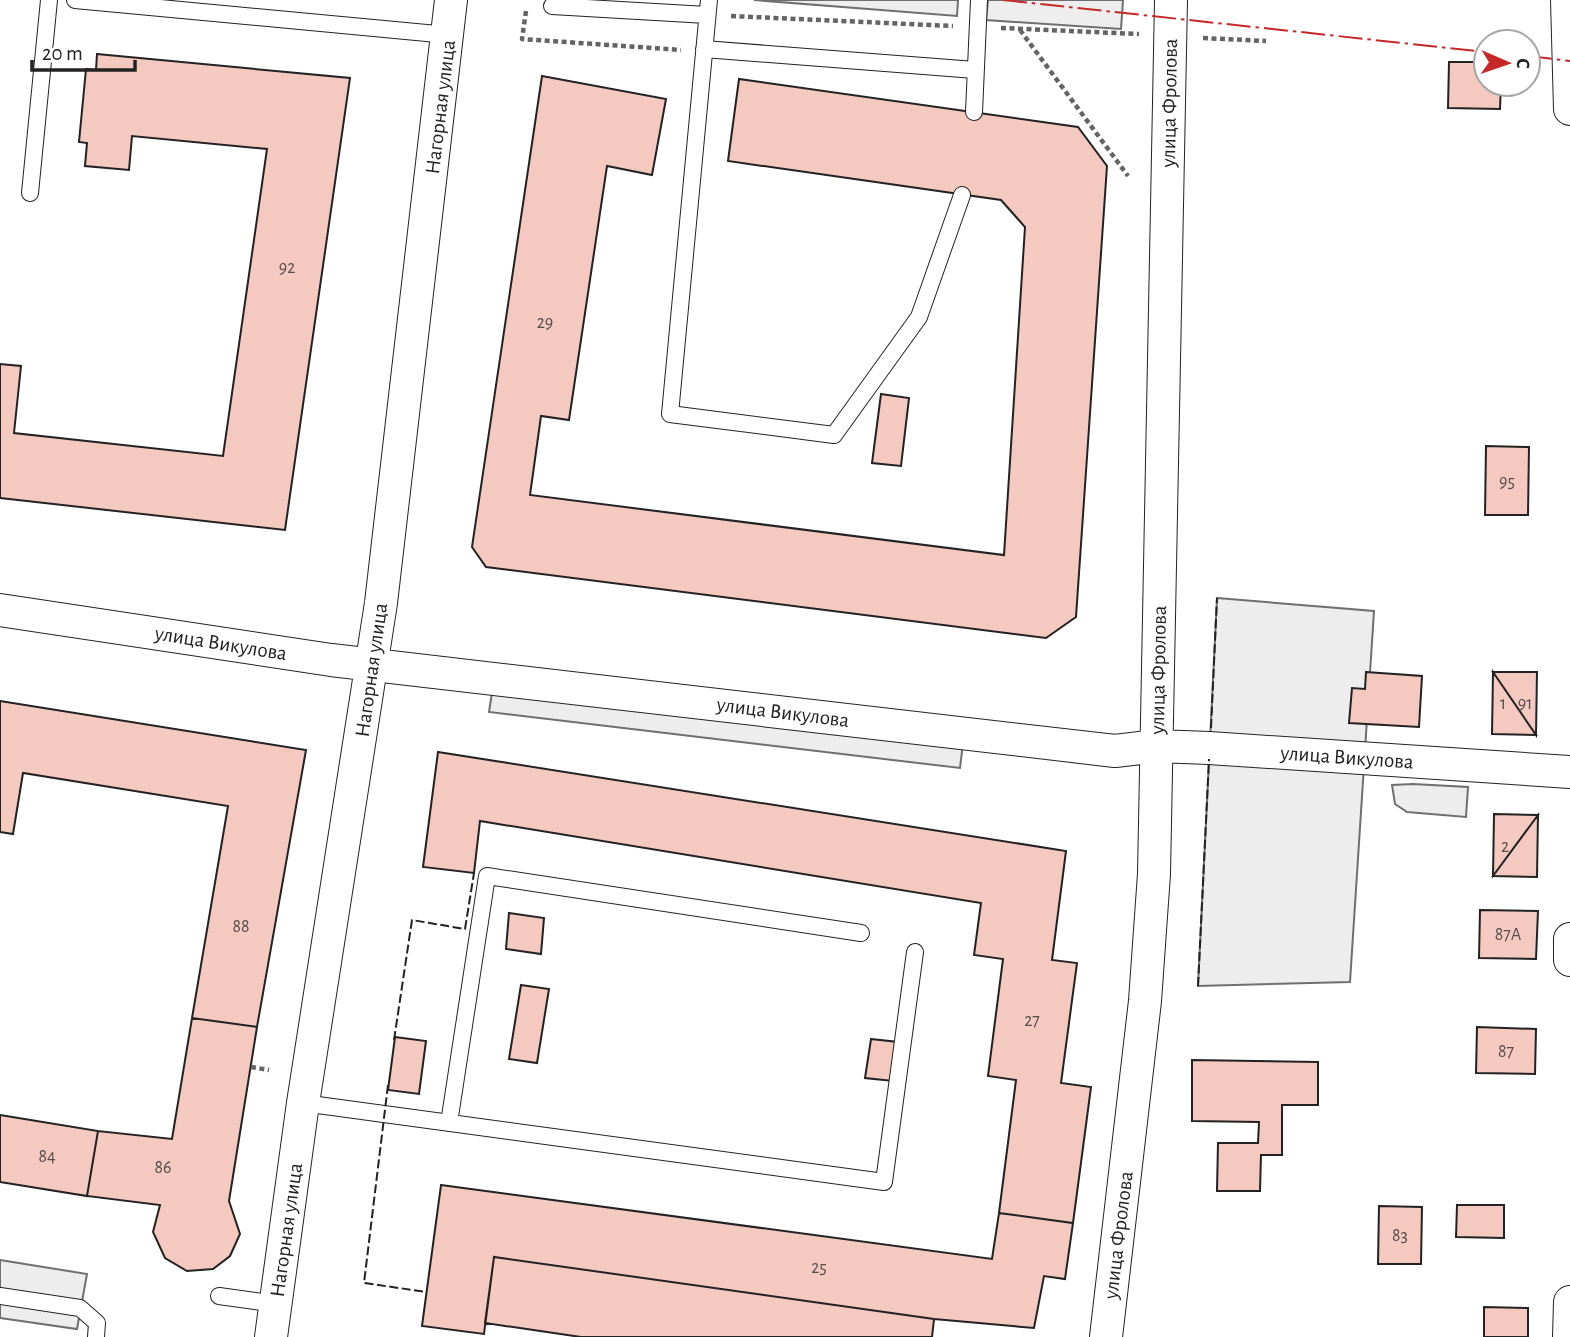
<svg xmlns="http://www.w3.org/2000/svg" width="1570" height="1337" font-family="'Alegreya Sans',sans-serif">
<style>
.green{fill:#eee;stroke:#6f6f6f;stroke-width:2}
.parking{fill:#ededed;stroke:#6f6f6f;stroke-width:2}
.building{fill:#f3c9c0;stroke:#222;stroke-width:2}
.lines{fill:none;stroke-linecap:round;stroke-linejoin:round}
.service-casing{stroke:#222;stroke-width:18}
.minor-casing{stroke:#222;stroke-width:34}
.path{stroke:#646464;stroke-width:4.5;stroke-dasharray:5 3.5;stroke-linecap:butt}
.service{stroke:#fff;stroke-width:16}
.minor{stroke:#fff;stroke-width:32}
.fence{stroke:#222;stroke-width:2;stroke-dasharray:9 3.5;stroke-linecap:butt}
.power{stroke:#c62828;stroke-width:2;stroke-dasharray:24 5 3.5 5;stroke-linecap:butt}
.labels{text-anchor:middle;stroke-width:5;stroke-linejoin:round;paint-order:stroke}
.number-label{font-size:18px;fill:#564c4a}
.street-label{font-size:21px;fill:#222;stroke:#fff}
</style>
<rect width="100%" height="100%" fill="#fff"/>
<!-- green -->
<path class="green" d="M 754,0 L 958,0 L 957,16 Z
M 988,0 L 1123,0 L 1121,29 L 986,20 Z"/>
<!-- parking -->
<path class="parking" d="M 1217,598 L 1374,611 L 1350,982 L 1198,986 Z
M 493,686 L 963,743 L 960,768 L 489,712 Z
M 1413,784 L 1468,787 L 1466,817 L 1407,812 L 1395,804 L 1392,785 Z
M 0,1260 L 87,1274 L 77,1329 L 0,1318 Z"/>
<!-- building -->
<path class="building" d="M 97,54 L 350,78 L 285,530 L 0,498 L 0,364 L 21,366 L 14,433 L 223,456 L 267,149 L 132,136 L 129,170 L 85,166 L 87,143 L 79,142 L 86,69 L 96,70 Z
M 1449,62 L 1486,62 L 1486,84 L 1501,84 L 1500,109 L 1448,108 Z
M 542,76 L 666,99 L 652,175 L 607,166 L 569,420 L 541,416 L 530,495 L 1004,555 L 1025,227 L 1001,200 L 728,161 L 739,79 L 1078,127 L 1107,166 L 1076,617 L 1046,638 L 486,567 L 472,547 Z
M 881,394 L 909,398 L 901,466 L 872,463 Z
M 1486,446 L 1529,447 L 1528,515 L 1485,515 Z
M 1366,672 L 1422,676 L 1419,727 L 1349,723 L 1352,688 L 1365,689 Z
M 1493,672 L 1536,735 L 1492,734 Z
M 1493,672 L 1537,672 L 1536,735 Z
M 0,701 L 306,750 L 257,1027 L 192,1018 L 228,806 L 23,773 L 13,834 L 0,832 Z
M 438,752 L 1066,851 L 1052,960 L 1077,963 L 1061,1083 L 1091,1087 L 1073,1223 L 999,1213 L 1016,1080 L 988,1076 L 1003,959 L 974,955 L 981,903 L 480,821 L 474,873 L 423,867 Z
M 1494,814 L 1538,815 L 1493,876 Z
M 1538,815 L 1537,877 L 1493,876 Z
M 1480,910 L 1538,911 L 1536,959 L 1479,958 Z
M 509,913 L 544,918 L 541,954 L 506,949 Z
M 521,985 L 549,989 L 537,1063 L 509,1059 Z
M 192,1018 L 257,1027 L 229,1201 L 240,1234 L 230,1256 L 213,1269 L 187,1271 L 165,1258 L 153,1232 L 160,1205 L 87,1196 L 98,1131 L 172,1139 Z
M 1477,1027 L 1536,1029 L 1535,1074 L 1476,1073 Z
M 395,1037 L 426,1041 L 419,1094 L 388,1090 Z
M 871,1039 L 898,1042 L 893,1081 L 865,1078 Z
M 1192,1060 L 1318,1062 L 1318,1105 L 1282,1105 L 1282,1155 L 1261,1155 L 1260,1191 L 1217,1191 L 1218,1143 L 1258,1143 L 1259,1122 L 1192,1121 Z
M 0,1115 L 98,1131 L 87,1196 L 0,1182 Z
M 441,1185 L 992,1259 L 999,1213 L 1073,1223 L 1065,1279 L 1044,1276 L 1034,1328 L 934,1319 L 494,1257 L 484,1334 L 422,1326 Z
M 1457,1205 L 1504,1205 L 1504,1238 L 1456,1237 Z
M 1379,1206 L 1422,1207 L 1421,1264 L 1378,1264 Z
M 494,1257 L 934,1319 L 932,1337 L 581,1337 L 485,1323 Z
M 1484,1307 L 1528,1308 L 1528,1337 L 1484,1337 Z"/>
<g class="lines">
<defs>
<path id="service" d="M 75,0 L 448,35
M 709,0 L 670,414 L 834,435 L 919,317 L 962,195
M 552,6 L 707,15
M 704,49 L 975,70
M 974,112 L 979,0
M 30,193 L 49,0
M 303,1103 L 884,1182 L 915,952
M 449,1123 L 487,876 L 861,933
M 0,1296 L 80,1308 L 97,1323 L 96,1337
M 219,1296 L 276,1304"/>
<path id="minor" d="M 1567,0 L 1570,109
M 0,610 L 331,660 L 1115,751 L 1157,746 L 1209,748 L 1570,772
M 1570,939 L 1570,960
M 271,1337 L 303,1103 L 381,603 L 451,0
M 1106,1337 L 1145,1001 L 1154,874 L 1171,0
M 1569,1337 L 1570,1302"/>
</defs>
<!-- service casing -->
<use href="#service" class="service-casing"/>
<!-- minor casing -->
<use href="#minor" class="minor-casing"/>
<!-- path -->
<path class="path" d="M 526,11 L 522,39 L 681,50
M 731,16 L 953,26
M 1001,28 L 1139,34
M 1020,30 L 1128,176
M 1203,38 L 1266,41
M 251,1067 L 269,1070"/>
<!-- service -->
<use href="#service" class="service"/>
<!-- minor -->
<use href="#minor" class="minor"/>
<!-- fence -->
<path class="fence" d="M 1211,728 L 1217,598
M 1198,986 L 1209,759
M 394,1040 L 412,920 L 465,929 L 474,873
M 388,1085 L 364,1283 L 427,1292"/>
<!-- power -->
<path class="power" d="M 1003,0 L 1486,52
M 1528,56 L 1570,61"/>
</g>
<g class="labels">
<!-- number labels -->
<g class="number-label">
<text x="287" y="273">92</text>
<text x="545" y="328">29</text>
<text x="1507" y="487">95</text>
<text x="1503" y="709">1</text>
<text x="1525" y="709">91</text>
<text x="1505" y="852">2</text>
<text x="241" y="932">88</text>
<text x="1508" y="940">87А</text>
<text x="1032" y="1026">27</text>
<text x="1506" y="1057">87</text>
<text x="47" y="1162">84</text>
<text x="163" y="1173">86</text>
<text x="1400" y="1241">83</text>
<text x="819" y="1273">25</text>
</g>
<!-- street labels -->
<g class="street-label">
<text transform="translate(1169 103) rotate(-89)" y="7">улица Фролова</text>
<text transform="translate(440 107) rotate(-83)" y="7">Нагорная улица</text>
<text transform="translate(221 643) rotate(9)" y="7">улица Викулова</text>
<text transform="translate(371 670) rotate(-82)" y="7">Нагорная улица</text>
<text transform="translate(1158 670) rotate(-89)" y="7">улица Фролова</text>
<text transform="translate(783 712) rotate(7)" y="7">улица Викулова</text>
<text transform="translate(1347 757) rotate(4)" y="7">улица Викулова</text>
<text transform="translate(286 1230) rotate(-82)" y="7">Нагорная улица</text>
<text transform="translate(1118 1235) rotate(-83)" y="7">улица Фролова</text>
</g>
</g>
<!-- north arrow -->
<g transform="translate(1507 63) rotate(92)"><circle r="33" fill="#ffffff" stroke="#a7a7a7" stroke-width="2"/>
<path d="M0-5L12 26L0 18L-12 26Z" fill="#c62828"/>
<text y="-10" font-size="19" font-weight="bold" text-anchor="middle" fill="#222222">С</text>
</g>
<!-- scale -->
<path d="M32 60v10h103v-10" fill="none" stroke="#222222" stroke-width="3.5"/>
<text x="42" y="60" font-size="21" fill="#222222" stroke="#ffffff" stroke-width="5" paint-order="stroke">20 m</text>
</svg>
